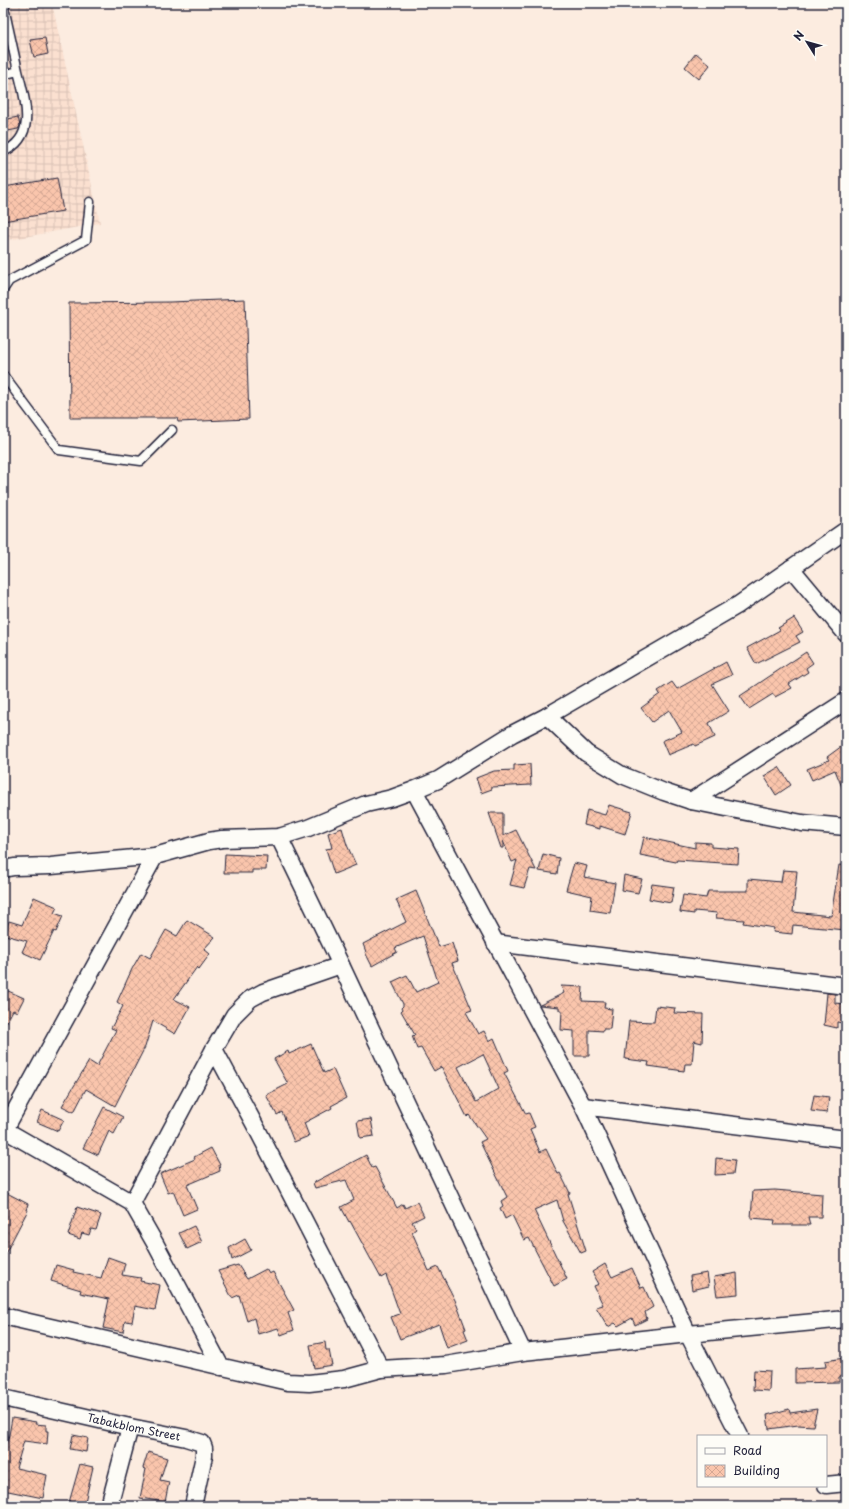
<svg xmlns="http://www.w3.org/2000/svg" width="849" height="1509" font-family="'Playpen Sans',sans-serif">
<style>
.industrial{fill:url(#industrial-grid)}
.building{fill:url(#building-cross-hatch);stroke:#22223b;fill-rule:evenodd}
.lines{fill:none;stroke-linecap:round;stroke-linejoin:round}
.lane-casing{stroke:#22223b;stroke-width:11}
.street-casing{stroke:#22223b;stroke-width:19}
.lane{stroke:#fdfcf7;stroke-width:8}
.street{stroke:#fdfcf7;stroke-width:16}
.labels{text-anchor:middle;stroke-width:4;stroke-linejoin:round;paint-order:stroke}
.street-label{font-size:11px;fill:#22223b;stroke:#fdfcf7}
</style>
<defs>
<pattern id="industrial-grid" width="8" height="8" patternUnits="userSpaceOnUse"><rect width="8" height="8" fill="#fbe0d0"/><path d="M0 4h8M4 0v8" fill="none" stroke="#d7c0b4"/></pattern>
<pattern id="building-cross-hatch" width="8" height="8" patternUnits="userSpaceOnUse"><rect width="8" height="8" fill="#fac5ac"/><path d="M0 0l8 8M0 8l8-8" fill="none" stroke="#d6a995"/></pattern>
</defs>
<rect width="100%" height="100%" fill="#fcece0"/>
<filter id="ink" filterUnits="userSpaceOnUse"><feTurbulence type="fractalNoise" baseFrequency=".025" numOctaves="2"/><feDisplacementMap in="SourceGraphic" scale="8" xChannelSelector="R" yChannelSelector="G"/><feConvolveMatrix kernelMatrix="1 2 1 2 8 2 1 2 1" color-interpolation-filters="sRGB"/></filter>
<g filter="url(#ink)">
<!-- industrial -->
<path class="industrial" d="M 3,3 L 52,3 L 100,223 L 3,241 Z"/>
<!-- building -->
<path class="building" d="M 45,38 L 48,54 L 34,57 L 30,40 Z
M 696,53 L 710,65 L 699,79 L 685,67 Z
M 18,117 L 20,126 L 18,129 L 3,132 L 3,120 Z
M 57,178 L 63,211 L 3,221 L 3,194 L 5,194 L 4,187 Z
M 245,299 L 249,419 L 178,422 L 177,418 L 70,418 L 69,303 L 170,302 Z
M 794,618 L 803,632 L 796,636 L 800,642 L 756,664 L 747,648 L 780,630 L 778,628 Z
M 806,652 L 813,663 L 806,668 L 808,672 L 789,684 L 792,688 L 775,697 L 773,694 L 749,709 L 740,696 Z
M 726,662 L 732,675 L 712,684 L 729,711 L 709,723 L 715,737 L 695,746 L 694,744 L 668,755 L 662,741 L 682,732 L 669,710 L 652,722 L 641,708 L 660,694 L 658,691 L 672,682 L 677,689 Z
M 846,743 L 846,797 L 835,770 L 812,780 L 807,769 L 829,760 L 827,757 Z
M 530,764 L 531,785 L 492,787 L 492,789 L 481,793 L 476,778 L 494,771 L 514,770 L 514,765 Z
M 779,767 L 791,785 L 776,795 L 764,776 Z
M 609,805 L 632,812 L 625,834 L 600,826 L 600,829 L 584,825 L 587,810 L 605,815 Z
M 489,813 L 503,813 L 503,836 L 516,830 L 536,870 L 530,869 L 524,888 L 510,885 L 517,860 L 512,862 L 503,841 L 503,848 L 501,848 Z
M 342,828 L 347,845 L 356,865 L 334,874 L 326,849 L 332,848 L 328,833 Z
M 644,837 L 695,848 L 695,842 L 711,843 L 711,847 L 739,849 L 738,864 L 677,860 L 676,862 L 640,855 Z
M 225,854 L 267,856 L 266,870 L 252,870 L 252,873 L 224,873 Z
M 543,854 L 559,858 L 557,874 L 539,871 Z
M 574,863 L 587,866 L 584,877 L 615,883 L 610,913 L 590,910 L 592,896 L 566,890 Z
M 839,865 L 846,866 L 845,930 L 793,925 L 792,934 L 773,932 L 774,928 L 743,923 L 744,920 L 716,918 L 717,913 L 694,911 L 694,914 L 680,912 L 683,895 L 706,898 L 708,891 L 748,891 L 748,879 L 781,882 L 783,870 L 797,871 L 793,912 L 831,916 Z
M 624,875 L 642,879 L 638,893 L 622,890 Z
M 652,884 L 674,887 L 671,903 L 649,899 Z
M 416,891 L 439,947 L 452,943 L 458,961 L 452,963 L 472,1010 L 466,1012 L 478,1034 L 484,1031 L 489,1041 L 494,1038 L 508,1071 L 504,1073 L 526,1114 L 529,1113 L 535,1127 L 530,1129 L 540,1152 L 546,1149 L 558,1174 L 560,1173 L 570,1193 L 568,1194 L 586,1251 L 581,1253 L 563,1221 L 557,1200 L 534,1210 L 567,1279 L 554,1286 L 529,1238 L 524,1240 L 512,1215 L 505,1219 L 500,1208 L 503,1206 L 501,1201 L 507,1197 L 480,1142 L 486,1139 L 469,1115 L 467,1117 L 442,1068 L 441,1067 L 434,1071 L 421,1048 L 417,1049 L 412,1036 L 415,1035 L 401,1011 L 402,1010 L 401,1008 L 403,1006 L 403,1004 L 392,982 L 407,975 L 416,992 L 438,982 L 423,936 L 395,948 L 397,952 L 372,966 L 365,952 L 366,952 L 363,944 L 406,922 L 396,900 ZM 483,1054 L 499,1089 L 476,1102 L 458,1067 Z
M 34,897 L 57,907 L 54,913 L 63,916 L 56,932 L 54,931 L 40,960 L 22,952 L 27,941 L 5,935 L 9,921 L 22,925 Z
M 187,920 L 215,937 L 204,949 L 210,954 L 199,969 L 197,967 L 174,999 L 190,1007 L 175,1034 L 153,1021 L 145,1047 L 115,1106 L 86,1089 L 74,1112 L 62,1106 L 89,1061 L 97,1066 L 116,1030 L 111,1028 L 123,1006 L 117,1002 L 132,969 L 141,953 L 150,958 L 166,930 L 177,936 Z
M 561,986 L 583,987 L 582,1001 L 605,1002 L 604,1008 L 612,1009 L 610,1029 L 603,1029 L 603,1031 L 589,1030 L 589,1056 L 574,1056 L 574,1031 L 561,1030 L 562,1010 L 559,1010 L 559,1007 L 540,1005 L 564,993 Z
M 6,990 L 24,998 L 17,1012 L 13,1010 L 3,1029 L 3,996 Z
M 827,993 L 835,994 L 835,1003 L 844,1004 L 842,1023 L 837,1022 L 837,1028 L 824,1025 Z
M 656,1006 L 675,1008 L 674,1013 L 703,1014 L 702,1043 L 694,1041 L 692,1064 L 685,1064 L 684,1071 L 648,1066 L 649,1062 L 625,1059 L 629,1021 L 654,1022 Z
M 311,1044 L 324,1073 L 333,1069 L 346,1098 L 331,1106 L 332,1108 L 304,1123 L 309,1136 L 294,1142 L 282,1112 L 277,1115 L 266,1095 L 288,1084 L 274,1059 L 288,1051 L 289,1054 Z
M 814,1095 L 829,1097 L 827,1113 L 811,1111 Z
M 104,1107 L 123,1117 L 114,1134 L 109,1131 L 98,1155 L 83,1148 Z
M 42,1110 L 64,1120 L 58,1131 L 37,1122 Z
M 371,1119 L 374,1136 L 360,1138 L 357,1121 Z
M 211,1148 L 220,1165 L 219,1165 L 220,1171 L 187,1185 L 197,1209 L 183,1215 L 173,1191 L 168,1193 L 160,1174 L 195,1159 L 194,1157 Z
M 366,1155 L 372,1168 L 375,1167 L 397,1208 L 403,1204 L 405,1208 L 417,1202 L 424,1216 L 412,1222 L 416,1229 L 412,1232 L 429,1271 L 438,1267 L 455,1300 L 466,1329 L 464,1330 L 468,1340 L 447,1348 L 439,1324 L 400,1339 L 391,1317 L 400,1314 L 386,1275 L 381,1278 L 350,1221 L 349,1222 L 341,1207 L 354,1200 L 346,1180 L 315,1188 L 313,1183 Z
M 716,1158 L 735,1160 L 733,1174 L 715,1175 Z
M 775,1190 L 822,1194 L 821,1217 L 808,1217 L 810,1225 L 774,1225 L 775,1220 L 751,1218 L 753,1191 Z
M 7,1193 L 28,1204 L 26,1210 L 28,1210 L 3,1258 L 3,1201 Z
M 77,1207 L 101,1215 L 96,1230 L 91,1229 L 89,1235 L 82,1233 L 80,1239 L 68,1235 Z
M 194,1226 L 202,1242 L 187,1249 L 179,1233 Z
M 245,1239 L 251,1250 L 232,1260 L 229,1248 Z
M 108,1257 L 125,1263 L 122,1275 L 141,1278 L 140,1281 L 160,1285 L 155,1310 L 135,1306 L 132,1322 L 125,1321 L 123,1332 L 103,1328 L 109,1299 L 80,1293 L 81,1290 L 51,1281 L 56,1265 L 74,1270 L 73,1272 L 101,1278 Z
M 605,1264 L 612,1277 L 632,1268 L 641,1288 L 644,1287 L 653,1307 L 645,1312 L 647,1319 L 635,1325 L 632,1318 L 618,1326 L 615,1323 L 608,1327 L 596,1307 L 603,1305 L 594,1286 L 599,1284 L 592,1272 Z
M 238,1265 L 247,1279 L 266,1269 L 269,1274 L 273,1272 L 294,1310 L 288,1313 L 294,1330 L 281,1335 L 278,1328 L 258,1334 L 254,1318 L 247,1321 L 239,1295 L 232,1298 L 218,1271 Z
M 707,1273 L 709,1286 L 692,1290 L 690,1276 Z
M 737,1273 L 738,1294 L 717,1296 L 714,1277 Z
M 325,1342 L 326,1350 L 329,1350 L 332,1365 L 314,1368 L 310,1345 Z
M 844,1358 L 846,1375 L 839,1377 L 839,1382 L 795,1383 L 795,1369 L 826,1367 L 825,1361 Z
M 754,1370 L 770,1371 L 769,1391 L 753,1390 Z
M 789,1409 L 790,1413 L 817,1409 L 813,1426 L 798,1425 L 769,1429 L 767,1415 Z
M 12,1418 L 36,1422 L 35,1424 L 46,1425 L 46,1431 L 48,1431 L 47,1444 L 24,1441 L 16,1468 L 47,1475 L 43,1498 L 3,1490 L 3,1454 L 9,1435 Z
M 73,1435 L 88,1438 L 86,1452 L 70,1449 Z
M 148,1452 L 167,1458 L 160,1480 L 169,1482 L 165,1502 L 140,1498 L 146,1469 L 143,1468 Z
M 80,1464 L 93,1467 L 84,1506 L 68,1506 Z"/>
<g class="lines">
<defs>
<path id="lane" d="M 3,75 L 18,71 L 3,3
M 3,152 C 38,137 25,100 18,71
M 3,290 L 9,281 L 86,240 L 90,202
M 3,375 L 59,450 L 141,461 L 172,430"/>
<g id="street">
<path d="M 791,568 L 846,634"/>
<path d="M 547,716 L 586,753 L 622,775 L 664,792 L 691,801 L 802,823 L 846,827"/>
<path d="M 414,790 L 583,1106 L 688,1334 L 740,1436"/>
<path d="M 691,801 L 846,701"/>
<path d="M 279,837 L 341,965 L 523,1352"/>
<path d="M 3,869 L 14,867 L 51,866 L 155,856 L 209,841 L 222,839 L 279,837 L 308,828 L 366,804 L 392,798 L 414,790 L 438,780 L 512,734 L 547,716 L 738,605 L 846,530"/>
<path d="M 495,943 L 846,986"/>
<path d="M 214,1049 L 257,1129 L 381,1369"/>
<path d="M 583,1106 L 846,1139"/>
<path d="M 5,1130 L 132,1203 L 156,1245 L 221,1367"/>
<path d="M 3,1133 L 155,856"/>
<path d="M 132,1203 L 214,1049 L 234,1015 L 250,999 L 263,992 L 341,965"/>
<path d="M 3,1316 L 288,1382 L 309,1383 L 344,1379 L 381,1369 L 446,1365 L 523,1352 L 688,1334 L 846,1319"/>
<path id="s1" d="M 3,1398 L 130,1427 L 186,1438 L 202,1443 L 204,1448 L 204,1456 L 193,1506"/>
<path d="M 826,1485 L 846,1483"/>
<path d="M 109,1506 L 130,1427"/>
</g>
</defs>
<!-- lane casing -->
<use href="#lane" class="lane-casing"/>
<!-- street casing -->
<use href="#street" class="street-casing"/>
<!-- lane -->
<use href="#lane" class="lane"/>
<!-- street -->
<use href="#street" class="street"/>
</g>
</g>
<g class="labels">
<!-- street labels -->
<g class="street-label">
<text dy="4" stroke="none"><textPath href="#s1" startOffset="134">Tabakblom Street</textPath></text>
</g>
</g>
<!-- margin -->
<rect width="849" height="1509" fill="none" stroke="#fdfcf7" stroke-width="16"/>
<rect x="8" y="8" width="833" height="1493" fill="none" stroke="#22223b" stroke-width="1.5" filter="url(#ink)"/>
<!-- legend -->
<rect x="697" y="1435" width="130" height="52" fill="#fdfcf7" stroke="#a5a5ac"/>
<rect x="705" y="1448" width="20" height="6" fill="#fdfcf7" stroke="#a5a5ac"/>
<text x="733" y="1455" font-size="12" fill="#22223b">Road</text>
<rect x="705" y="1465" width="20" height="12" fill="url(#building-cross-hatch)" stroke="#a5a5ac"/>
<text x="733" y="1475" font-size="12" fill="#22223b">Building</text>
<!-- north arrow -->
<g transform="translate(807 42) rotate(307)" stroke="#fdfcf7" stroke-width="3" paint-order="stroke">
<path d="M0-3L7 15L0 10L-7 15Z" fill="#22223b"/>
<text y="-6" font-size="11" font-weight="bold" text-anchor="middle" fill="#22223b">N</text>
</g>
</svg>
